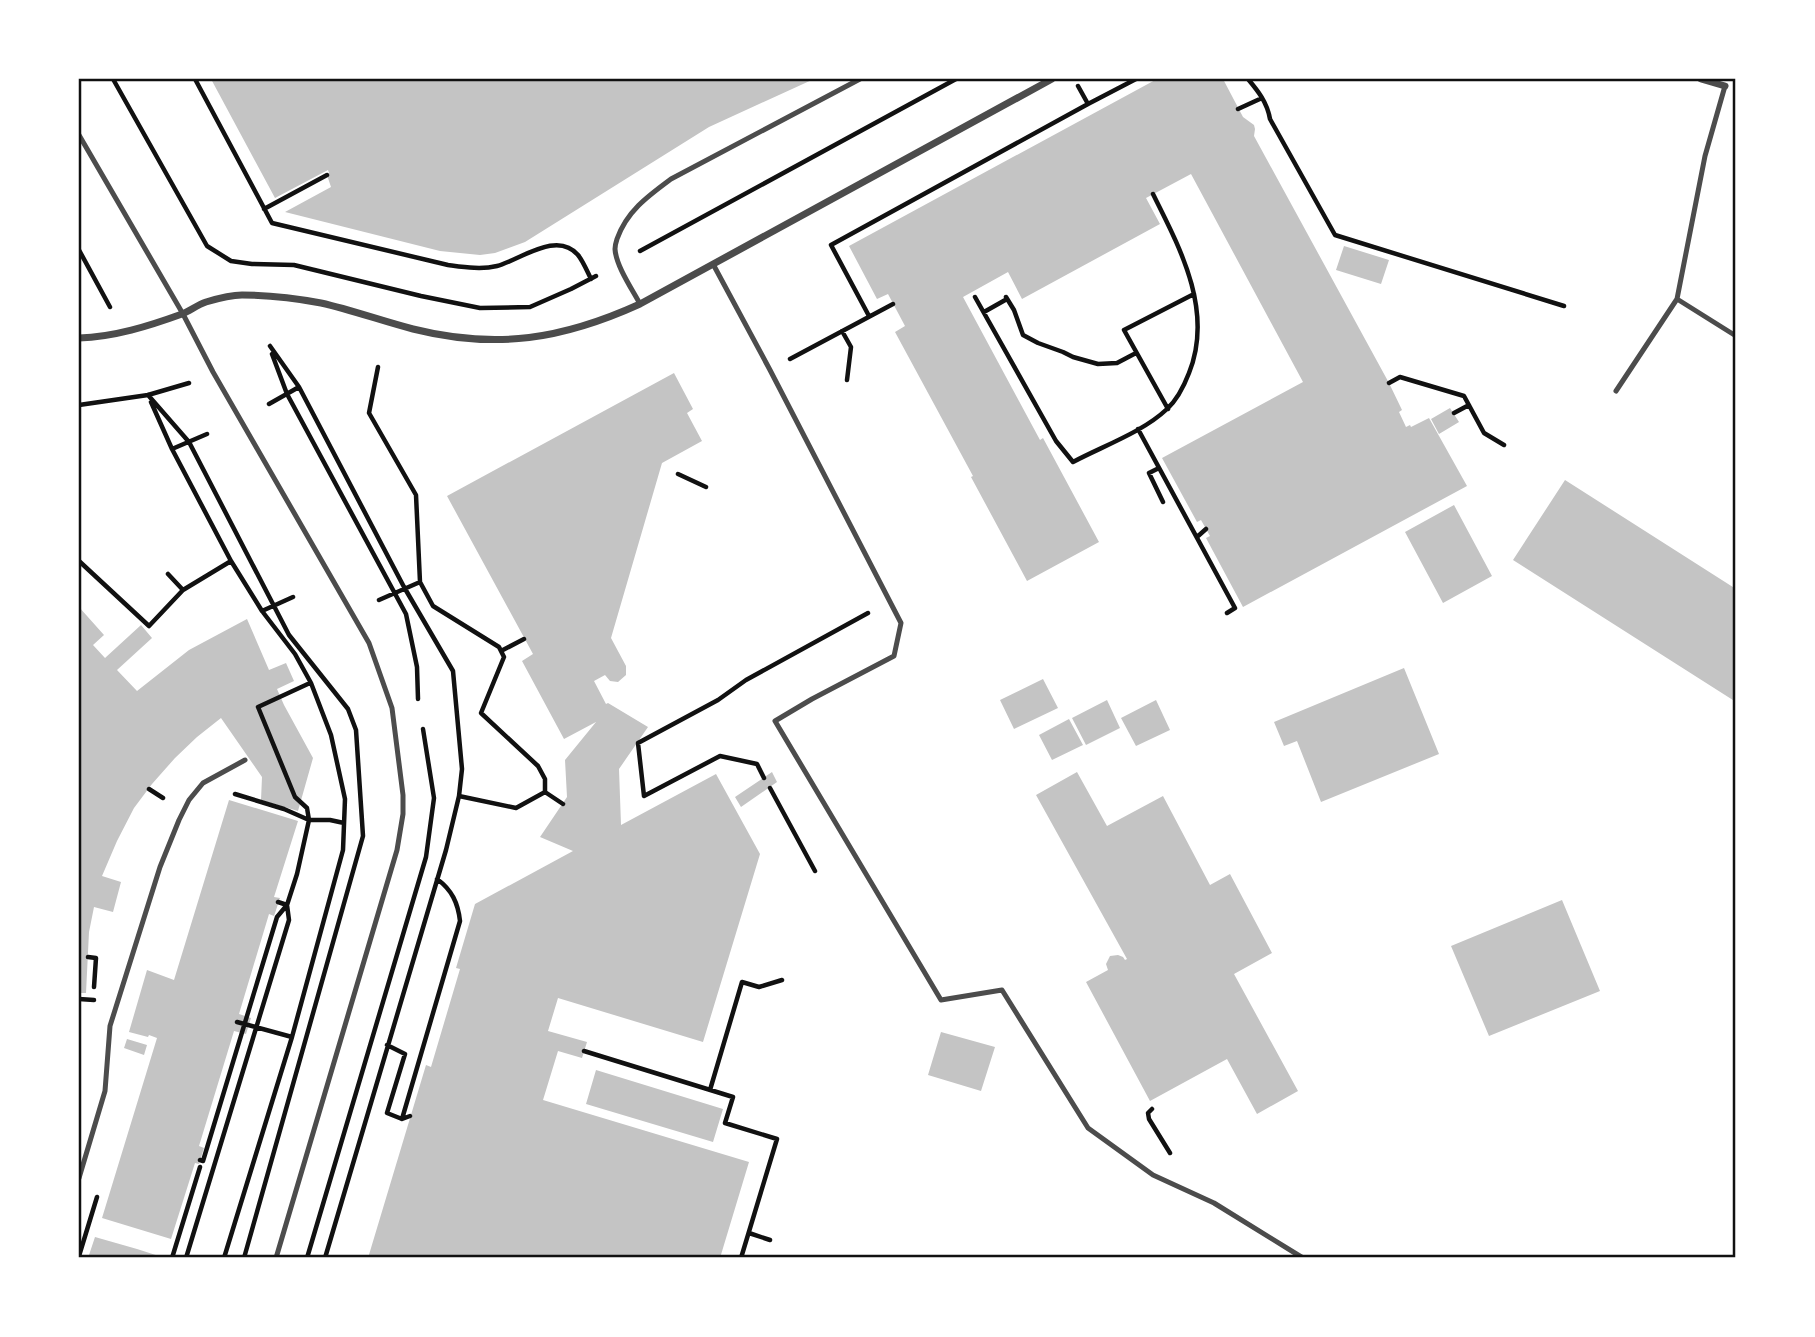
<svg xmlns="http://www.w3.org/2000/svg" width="1815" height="1337" font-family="Ubuntu,sans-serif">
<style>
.building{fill:#c4c4c4}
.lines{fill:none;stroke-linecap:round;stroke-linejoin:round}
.path{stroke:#111;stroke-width:4.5}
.service{stroke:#4c4c4c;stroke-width:5}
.minor{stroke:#4c4c4c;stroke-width:7}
.neatline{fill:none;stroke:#111;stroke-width:2.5}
</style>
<rect width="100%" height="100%" fill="#fff"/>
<!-- building -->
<path class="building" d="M 211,79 L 814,79 L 709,127 L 525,242 L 495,253 L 480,255 L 440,251 L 285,212 L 331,187 L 327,175 L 329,173 L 328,170 L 275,198 Z
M 1157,79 L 1223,79 L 1243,117 L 1254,125 L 1255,129 L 1254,136 L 1389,383 L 1402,410 L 1399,412 L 1406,427 L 1410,425 L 1411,427 L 1429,418 L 1467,486 L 1243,607 L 1206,538 L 1210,536 L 1201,520 L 1197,522 L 1162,458 L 1303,382 L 1191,174 L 1146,198 L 1160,224 L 1022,299 L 1008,272 L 963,297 L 1040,440 L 1043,438 L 1099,542 L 1027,581 L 971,477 L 973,476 L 895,332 L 905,326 L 888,294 L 877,299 L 849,246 Z
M 1344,246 L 1389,260 L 1381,284 L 1336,270 Z
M 674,373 L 693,409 L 687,413 L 702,441 L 662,463 L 611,638 L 626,666 L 626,675 L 618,682 L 610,681 L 605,675 L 594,681 L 606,704 L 608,703 L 648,727 L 619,769 L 621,825 L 716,774 L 760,854 L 703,1042 L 558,998 L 548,1031 L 587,1042 L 582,1058 L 558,1051 L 543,1100 L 749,1162 L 720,1258 L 368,1258 L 426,1065 L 431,1067 L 460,969 L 456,968 L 475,904 L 573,851 L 540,837 L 567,797 L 565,760 L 596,722 L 564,739 L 522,661 L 533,654 L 447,496 Z
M 1450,408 L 1459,422 L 1439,434 L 1431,419 Z
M 1565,480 L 1736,589 L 1736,702 L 1513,560 Z
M 1454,505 L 1492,576 L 1443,603 L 1405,532 Z
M 79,607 L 104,635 L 93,645 L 105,658 L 141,625 L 152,638 L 117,670 L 137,691 L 189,650 L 247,619 L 269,670 L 286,663 L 294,681 L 277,689 L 284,705 L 313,758 L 298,811 L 261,800 L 262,777 L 221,718 L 197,737 L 175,758 L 152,784 L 134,808 L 117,841 L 102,876 L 121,882 L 113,912 L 94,907 L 89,932 L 86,993 L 79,993 Z
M 1404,668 L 1439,754 L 1321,802 L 1297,741 L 1284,746 L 1274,722 Z
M 1043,679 L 1058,708 L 1014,729 L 1000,700 Z
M 1107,700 L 1120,728 L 1086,745 L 1072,718 Z
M 1156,700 L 1170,730 L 1136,746 L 1121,718 Z
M 1069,719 L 1083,745 L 1052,760 L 1039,735 Z
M 772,772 L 777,782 L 741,807 L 735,797 Z
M 1077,772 L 1107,826 L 1163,796 L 1210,885 L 1230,874 L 1272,953 L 1234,974 L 1298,1091 L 1257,1114 L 1227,1059 L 1150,1101 L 1086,982 L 1108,970 L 1106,964 L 1110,956 L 1118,955 L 1123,957 L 1125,960 L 1127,959 L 1036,795 Z
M 229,800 L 298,821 L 274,897 L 280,898 L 274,916 L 269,914 L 239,1014 L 251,1018 L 246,1034 L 234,1031 L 199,1146 L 204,1148 L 199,1164 L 195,1163 L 171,1239 L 102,1218 L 157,1038 L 149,1035 L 148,1037 L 129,1032 L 147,970 L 174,980 Z
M 1562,900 L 1600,991 L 1489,1036 L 1451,946 Z
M 941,1032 L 995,1047 L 981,1091 L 928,1075 Z
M 127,1039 L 147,1045 L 144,1055 L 124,1048 Z
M 596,1070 L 723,1109 L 713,1142 L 586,1104 Z
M 95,1237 L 137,1249 L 165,1258 L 88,1258 Z"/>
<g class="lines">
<!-- path -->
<path class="path" d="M 113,79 L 207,246 L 231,261 L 252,264 L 294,265 L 421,296 L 480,308 L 530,307 L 571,289 L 596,276
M 195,79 L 272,223 L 448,265 C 463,267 481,270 497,266 C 520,260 557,230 578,255 C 583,261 587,271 591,279
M 1248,79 C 1258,91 1267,102 1270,119 L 1335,235 L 1564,306
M 1078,86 L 1088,104 L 1136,79
M 1238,109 L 1262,98
M 264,209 L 327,175
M 79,250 L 110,307
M 640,251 L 956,79
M 975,297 L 1056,441 L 1073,462 C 1103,446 1143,432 1167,409 C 1178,399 1184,386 1189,373 C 1214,311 1180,248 1153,194
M 1006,297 L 1014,310 L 1023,335 L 1038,343 L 1063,352 L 1073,357 L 1098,364 L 1117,363 L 1136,353
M 984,312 L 1007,299
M 869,316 L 831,245 L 1088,104
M 842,331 L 851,347 L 847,380
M 270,346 L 299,387 L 404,587 L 453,671 L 462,769 L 459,796 L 446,850 L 325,1258
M 272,354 L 287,394 L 406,614 L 417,667 L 418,699
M 790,359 L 893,304
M 378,367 L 369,413 L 416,495 L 420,582 L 433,606 L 499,647 L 504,657 L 481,713 L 538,766 L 545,779 L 545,792 L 516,808 L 459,796
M 1389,383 L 1400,377 L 1464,396 L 1484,433 L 1504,445
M 148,395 L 189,442 L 289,635 L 348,709 L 356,730 L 363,836 L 244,1258
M 151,402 L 172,449 L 231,561 L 262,611 L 295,654 L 311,683 L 331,735 L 345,799 L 343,850 L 292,1037 L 224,1258
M 269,404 L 299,387
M 79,405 L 148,395 L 189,383
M 1168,409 L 1124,330 L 1194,294
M 1454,413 L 1469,405
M 1138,429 L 1235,608 L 1227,613
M 172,449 L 207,434
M 1159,468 L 1149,473 L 1163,502
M 678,474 L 706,487
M 1197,537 L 1206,529
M 79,561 L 149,626 L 183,590 L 231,561
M 168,574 L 183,590
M 379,600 L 420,582
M 262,611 L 293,597
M 501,651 L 524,639
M 764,778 L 757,764 L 720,756 L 644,796 L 638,743 L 718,700 L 746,680 L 868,613
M 770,788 L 815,871
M 149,789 L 163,798
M 545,792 L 563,804
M 235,794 L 284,809 L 309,820 L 330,820 L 344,823
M 88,957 L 96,958 L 94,987
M 79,999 L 94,1000
M 237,1022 L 292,1037
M 387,1045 L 405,1054 L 387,1113 L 402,1119
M 584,1051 L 733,1097 L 725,1123 L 777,1139 L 741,1258
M 710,1090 L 742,982 L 759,987 L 782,980
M 1152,1109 L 1148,1113 L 1149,1119 L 1170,1153
M 410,1116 L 402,1119 L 460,921 C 458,903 452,890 437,879
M 200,1160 L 203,1161 L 277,917 L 287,905 L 297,874 L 309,820 L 307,808 L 295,797 L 258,707 L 310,683
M 749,1233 L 770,1240
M 79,1256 L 97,1197
M 172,1258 L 200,1167
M 186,1258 L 289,920 L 287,905 L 278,902
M 307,1258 L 426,857 L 434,798 L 423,729"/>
<!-- service -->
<path class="service" d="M 1725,86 L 1705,156 L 1677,299 L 1736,336
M 79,135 L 183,314 L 213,372 L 369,643 L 392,708 L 403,795 L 403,814 L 397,850 L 276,1258
M 713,264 L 770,370 L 901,623 L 894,656 L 812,699 L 775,721 L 941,1000 L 1002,990 L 1088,1128 L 1153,1175 L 1214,1203 L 1303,1258
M 640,304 C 632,289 616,266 615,249 C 615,246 616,242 617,239 C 627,211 648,196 671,179 L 860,79
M 1616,391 L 1677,299
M 79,1178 L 105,1091 L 110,1026 L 160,867 L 179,820 L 189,800 L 203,783 L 245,760"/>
<!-- minor -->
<path class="minor" d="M 1701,79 L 1725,86
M 79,338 C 114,337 149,326 182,314 C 190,311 197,305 206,302 C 216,299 231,295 242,295 C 268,295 295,298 321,303 C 352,310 382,321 413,329 C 497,350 563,339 640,304 L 1052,79"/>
</g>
<!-- border -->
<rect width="1815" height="1337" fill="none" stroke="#ffffff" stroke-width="161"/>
<rect x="80" y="80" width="1654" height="1176" class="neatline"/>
</svg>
